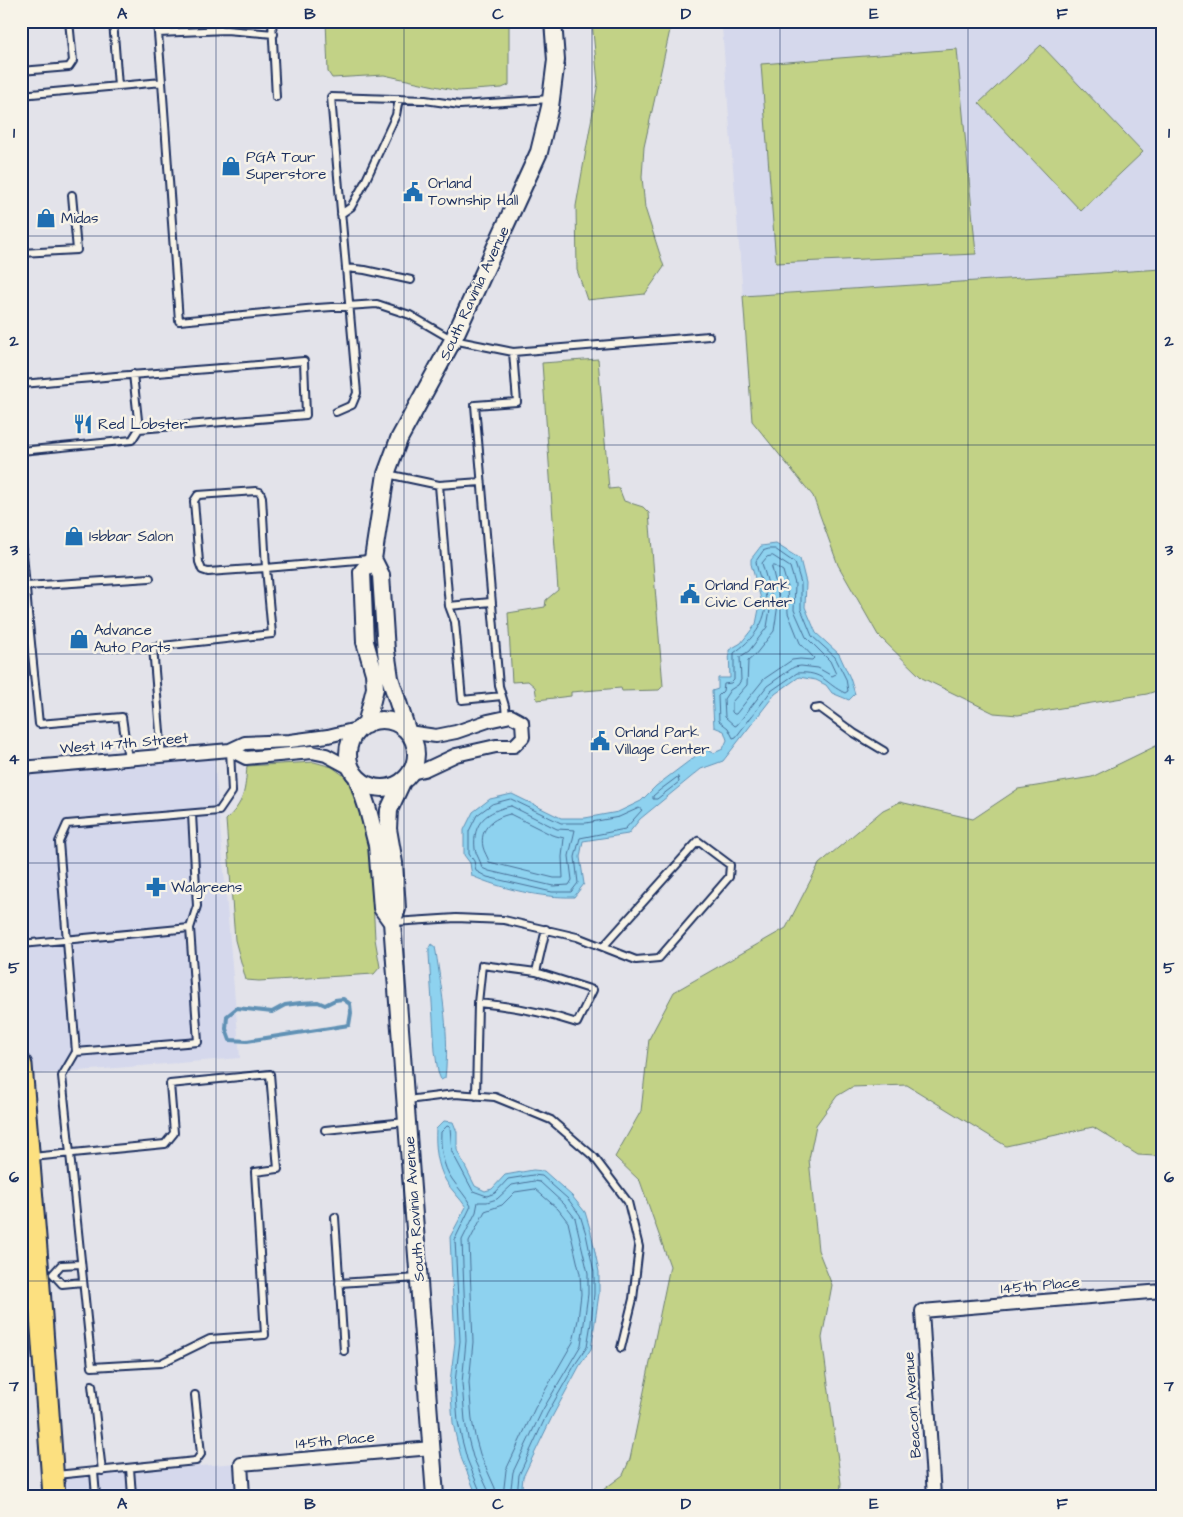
<svg xmlns="http://www.w3.org/2000/svg" width="1183" height="1517" font-family="'Architects Daughter',sans-serif">
<style>
.built{fill:#d5d8ec}
.green{fill:#c2d286;stroke:#6e8072}
.water{fill:#8ed2ef;stroke:#6091b5}
.lines{fill:none;stroke-linecap:round;stroke-linejoin:round}
.shore{stroke:#497098;stroke-width:1}
.stream{stroke:#6091b5;stroke-width:4}
.service-casing{stroke:#1b2f5e;stroke-width:10}
.minor-casing{stroke:#1b2f5e;stroke-width:16}
.tertiary-casing{stroke:#1b2f5e;stroke-width:20}
.trunk-casing{stroke:#1b2f5e;stroke-width:25}
.service{stroke:#f7f3e8;stroke-width:6}
.minor{stroke:#f7f3e8;stroke-width:12}
.tertiary{stroke:#f7f3e8;stroke-width:16}
.trunk{stroke:#fce080;stroke-width:21}
.grid{fill:none;stroke:#1b2f5e;stroke-width:1;stroke-opacity:0.55}
.labels{text-anchor:middle;stroke-width:5;stroke-linejoin:round;paint-order:stroke}
.poi-label{font-size:15px;fill:#1b2f5e;stroke:#f7f3e8;text-anchor:start}
.street-label{font-size:15px;fill:#1b2f5e;stroke:#f7f3e8}
.neatline{fill:none;stroke:#1b2f5e;stroke-width:2}
.grid-label{font-size:16px;text-anchor:middle;font-weight:bold;fill:#1b2f5e}
</style>
<rect width="100%" height="100%" fill="#e3e3ea"/>
<filter id="ink" filterUnits="userSpaceOnUse"><feTurbulence type="fractalNoise" baseFrequency=".02" numOctaves="2"/><feDisplacementMap in="SourceGraphic" scale="10" xChannelSelector="R" yChannelSelector="G"/><feConvolveMatrix kernelMatrix="1 2 1 2 8 2 1 2 1" color-interpolation-filters="sRGB"/></filter>
<g filter="url(#ink)">
<!-- built -->
<path class="built" d="M 794,21 L 1162,21 L 1162,269 L 743,296 L 722,27 Z
M 214,756 L 240,1058 L 29,1075 L 21,973 L 21,772 Z
M 237,1463 L 239,1496 L 56,1496 L 55,1478 Z"/>
<!-- green -->
<path class="green" d="M 326,21 L 509,21 L 509,85 L 502,88 L 458,91 L 384,75 L 332,78 L 328,72 Z
M 592,21 L 672,21 L 644,147 L 642,177 L 645,208 L 664,267 L 645,294 L 587,300 L 577,270 L 576,206 L 598,83 Z
M 1041,45 L 1143,152 L 1081,211 L 979,103 Z
M 957,49 L 976,254 L 776,263 L 761,64 Z
M 1162,269 L 1162,689 L 1147,694 L 1018,715 L 994,713 L 922,678 L 878,635 L 838,565 L 813,496 L 752,421 L 743,296 Z
M 598,359 L 609,489 L 619,488 L 624,501 L 643,507 L 649,513 L 663,686 L 659,690 L 622,691 L 621,688 L 571,692 L 571,696 L 537,700 L 535,687 L 528,681 L 512,682 L 508,613 L 545,607 L 546,600 L 558,590 L 542,363 Z
M 1162,743 L 1162,1154 L 1155,1156 L 1138,1155 L 1093,1127 L 1006,1146 L 907,1085 L 852,1087 L 837,1096 L 816,1125 L 809,1159 L 818,1250 L 832,1285 L 822,1338 L 841,1483 L 840,1496 L 595,1496 L 623,1475 L 630,1459 L 670,1266 L 640,1181 L 615,1157 L 641,1111 L 649,1039 L 674,992 L 786,928 L 819,864 L 883,810 L 900,802 L 973,819 L 1018,789 L 1092,777 Z
M 314,762 L 332,767 L 343,775 L 355,790 L 370,841 L 375,939 L 380,967 L 374,974 L 259,981 L 246,980 L 235,940 L 226,820 C 245,801 245,791 247,766 Z"/>
<!-- water -->
<path class="water" d="M 776,544 L 800,559 L 806,583 L 805,607 L 816,633 L 839,654 L 850,678 L 855,694 L 849,700 L 832,693 L 826,685 L 816,680 L 799,677 L 775,694 L 723,761 L 701,769 L 640,819 L 628,834 L 583,841 L 580,857 L 584,884 L 574,897 C 542,898 502,889 472,876 L 470,863 L 464,855 L 464,830 L 473,812 L 490,799 L 512,794 L 561,818 L 585,818 L 618,812 L 641,801 L 656,786 L 705,749 L 714,753 L 723,749 L 727,740 L 724,731 L 714,727 L 712,691 L 718,689 L 718,678 L 730,678 L 729,650 L 741,643 L 756,624 L 761,599 L 751,564 L 751,559 L 761,546 Z
M 431,944 L 435,947 L 436,952 C 442,993 450,1036 445,1078 L 441,1080 L 438,1072 L 435,1051 L 429,954 L 429,948 Z
M 444,1121 L 453,1122 L 457,1132 L 457,1150 L 475,1186 L 485,1191 L 492,1189 L 505,1175 L 533,1170 L 544,1171 L 572,1196 L 585,1212 L 591,1232 L 599,1272 L 599,1294 L 591,1349 L 580,1365 L 552,1417 L 523,1477 L 521,1496 L 477,1496 L 462,1460 L 457,1441 L 453,1423 L 450,1382 L 455,1342 L 450,1237 L 466,1207 C 460,1198 451,1190 446,1181 C 437,1166 435,1146 436,1129 Z"/>
<g class="lines">
<!-- shore -->
<path class="shore" d="M 769,549 L 775,549 L 795,563 L 801,583 L 801,609 L 812,636 L 835,657 L 846,679 L 848,691 L 845,693 C 825,684 824,671 797,673 L 771,691 L 736,737 L 733,738 L 728,728 L 719,721 L 718,696 L 723,691 L 724,684 L 731,683 L 734,680 L 734,653 C 752,640 767,623 766,599 C 765,586 757,574 756,561 L 763,551 Z
M 773,556 L 790,567 L 795,584 L 794,610 L 806,637 L 830,661 L 836,674 L 832,676 L 818,668 L 801,666 L 794,667 L 767,686 L 737,725 L 735,726 L 725,717 L 724,699 L 730,690 L 738,685 L 741,680 L 740,657 L 749,651 L 767,627 L 772,598 L 762,563 L 767,557 Z
M 772,566 L 775,566 L 783,571 L 787,585 L 788,613 L 800,643 L 814,658 L 812,660 L 800,659 L 792,660 L 764,679 L 736,714 L 734,714 L 732,712 L 732,702 L 747,685 L 748,661 L 755,655 L 774,631 L 779,598 Z
M 678,777 L 679,782 L 657,799 L 653,799 L 653,796 L 660,790 Z
M 511,799 L 561,823 L 586,823 L 619,817 L 639,808 L 642,810 L 625,829 L 580,838 L 575,857 L 578,883 L 571,892 L 552,892 L 487,877 L 476,871 L 474,861 L 469,854 L 469,831 L 477,815 L 492,804 Z
M 511,806 L 557,829 L 575,830 L 569,856 L 572,880 L 569,885 L 553,886 L 489,871 L 482,868 C 481,861 476,855 475,849 C 472,822 487,811 511,806 Z
M 510,814 L 552,835 L 564,838 L 562,857 L 563,878 L 554,878 L 489,862 C 488,857 484,852 483,847 C 479,828 493,818 510,814 Z
M 482,1496 L 467,1459 L 462,1440 L 458,1422 L 455,1382 L 460,1341 L 455,1239 L 471,1206 C 466,1196 458,1188 452,1179 C 443,1167 440,1147 441,1132 L 447,1126 L 450,1127 L 452,1152 L 473,1191 L 487,1196 L 495,1193 L 508,1179 L 533,1175 L 542,1176 L 568,1199 L 580,1215 L 586,1234 L 594,1272 L 594,1294 L 591,1323 L 587,1347 L 576,1363 L 547,1414 L 519,1475 L 517,1496
M 488,1496 L 488,1490 L 473,1457 L 468,1438 L 465,1421 L 462,1383 L 466,1341 L 462,1240 L 476,1212 L 478,1202 L 487,1202 L 497,1199 L 512,1185 L 534,1181 L 540,1182 L 564,1204 L 575,1218 L 588,1273 L 588,1294 L 581,1345 L 542,1411 L 513,1472 L 510,1496
M 496,1496 L 495,1488 L 480,1454 L 475,1436 L 472,1420 L 469,1383 L 473,1342 L 469,1242 L 485,1211 L 502,1205 L 515,1192 L 535,1189 L 558,1209 L 568,1222 L 580,1274 L 581,1294 L 578,1320 L 573,1342 L 535,1408 L 506,1470 L 503,1496"/>
<!-- stream -->
<path class="stream" d="M 343,999 L 350,1004 L 351,1013 L 349,1025 L 247,1041 L 230,1040 L 226,1029 L 227,1016 L 237,1008 L 272,1012 L 285,1005 L 300,1003 L 318,1002 L 325,1005 L 335,1000 Z"/>
<defs>
<path id="service" d="M 113,21 L 118,86
M 157,21 L 162,82
M 272,21 L 276,97
M 158,33 L 226,30 L 274,34
M 21,71 L 69,67 L 73,61 L 69,21
M 21,95 L 162,82 L 179,321 L 317,308 L 377,304 L 410,315 L 453,340 L 513,352 L 709,336
M 341,214 L 351,207 L 365,182 L 396,115 L 399,99
M 21,253 L 77,250 L 72,195
M 346,268 L 365,270 L 411,280
M 133,374 L 139,429
M 21,384 C 115,375 209,370 304,361 L 306,415 L 139,429 L 132,440 L 21,451
M 336,412 L 352,405 L 357,393 L 331,97 L 425,100 L 460,105 L 550,99
M 387,474 L 439,485
M 256,491 L 260,492 L 262,497 L 266,568 L 208,572 L 202,570 L 199,562 L 194,501 L 198,495 Z
M 21,529 L 28,613
M 26,586 L 150,578
M 491,602 L 449,606 L 455,622 L 462,700 L 502,696
M 449,606 L 439,485 L 481,482
M 21,614 L 28,613 L 39,724 L 122,717 L 128,759
M 814,709 L 820,708 L 854,733 L 884,751
M 506,717 L 505,706 L 499,686 L 475,405 L 517,402 L 513,352
M 162,756 L 153,647 L 272,634 L 266,568 L 369,559
M 192,814 L 197,906 L 190,928 L 198,1042 L 76,1052 L 59,842 L 67,824 L 219,811 L 232,792 L 230,750
M 394,922 L 456,918 L 504,920 L 577,937 L 636,960 L 659,958 L 729,877 L 730,865 L 698,841 L 603,947
M 21,944 L 190,928
M 478,1003 L 482,965 L 536,972
M 476,1096 L 478,1003 C 513,1006 543,1012 577,1023 L 593,990 L 536,972 L 546,929
M 407,1100 L 455,1094 L 495,1097 L 551,1120 L 594,1157 L 628,1202 L 639,1247 L 633,1299 L 621,1348
M 325,1130 L 406,1122
M 32,1157 L 165,1144 L 174,1133 L 170,1084 L 270,1074 L 278,1169 L 255,1172 L 265,1335 L 210,1339 L 161,1363 L 92,1367 L 62,1076 L 76,1052
M 335,1217 L 344,1351
M 81,1264 L 61,1265 L 53,1274 L 62,1284 L 83,1282
M 339,1283 L 418,1278
M 92,1385 L 102,1471
M 130,1468 L 132,1496
M 94,1472 L 96,1496
M 56,1475 L 196,1461 L 201,1454 L 195,1395"/>
<path id="minor" d="M 408,732 L 436,736 L 456,732 L 488,721 L 511,716 L 522,722 L 523,737 L 514,746 L 496,746 L 456,755 L 424,770 L 411,773
M 230,750 L 246,758 L 312,752 L 326,755 L 352,769
M 21,768 L 230,750 L 245,743 L 290,741 L 328,736 L 361,728
M 243,1496 L 241,1464 L 432,1448
M 934,1496 L 922,1311 L 1162,1291"/>
<path id="tertiary" d="M348 754a34 34 0 1 1 68 0a34 34 0 1 1-68 0Z
M 366,725 L 375,688 L 374,673 L 365,642 L 362,572 L 373,559
M 407,730 L 390,678 L 386,651 L 381,575 L 373,559 L 386,474 L 399,439 L 453,340 L 539,152 L 550,107 L 556,60 L 553,21
M 357,777 L 368,810 L 377,845 L 382,908 L 392,922
M 402,782 L 389,810 L 388,829 L 394,863 L 397,909 L 392,922 L 435,1496"/>
<path id="trunk" d="M 21,1065 L 38,1274 L 54,1496"/>
</defs>
<!-- service casing -->
<use href="#service" class="service-casing"/>
<!-- minor casing -->
<use href="#minor" class="minor-casing"/>
<!-- tertiary casing -->
<use href="#tertiary" class="tertiary-casing"/>
<!-- trunk casing -->
<use href="#trunk" class="trunk-casing"/>
<!-- service -->
<use href="#service" class="service"/>
<!-- minor -->
<use href="#minor" class="minor"/>
<!-- tertiary -->
<use href="#tertiary" class="tertiary"/>
<!-- trunk -->
<use href="#trunk" class="trunk"/>
</g>
</g>
<!-- grid -->
<path class="grid" d="M 216,21 L 216,1496M 404,21 L 404,1496M 592,21 L 592,1496M 780,21 L 780,1496M 968,21 L 968,1496M 21,236 L 1162,236M 21,445 L 1162,445M 21,654 L 1162,654M 21,863 L 1162,863M 21,1072 L 1162,1072M 21,1281 L 1162,1281"/>
<!-- icons -->
<defs>
<symbol id="shop-bare" viewBox="-9 -9 18 18"><path d="M-5-2.5h2.3a2.7 3.5 0 0 1 5.4 0H5L5.5 6h-11ZM-1.5-2.5h3a1.5 2.3 0 0 0-3 0Z" fill="#1f6fb2" stroke="#f7f3e8" stroke-width="2.5" paint-order="stroke"/></symbol>
<symbol id="civic-bare" viewBox="-9 -9 18 18"><path d="M-.6-6.5H3V-4.5H.6V-3L4-1V1h2V6H-6V1h2V-1L-.6-3ZM-1.2 2.5V6h2.4V2.5Z" fill="#1f6fb2" stroke="#f7f3e8" stroke-width="2.5" paint-order="stroke"/></symbol>
<symbol id="restaurant-bare" viewBox="-9 -9 18 18"><path d="M-5-6h1v4h1v-4h1v4h1v-4h1v5L-1.5 .5V6h-2V.5L-5-1ZM5-6V6H3V1.5H1.5Q1.5-4 5-6Z" fill="#1f6fb2" stroke="#f7f3e8" stroke-width="2.5" paint-order="stroke"/></symbol>
<symbol id="pharmacy-bare" viewBox="-9 -9 18 18"><path d="M-2-6h4v4h4v4h-4v4h-4v-4h-4v-4h4Z" fill="#1f6fb2" stroke="#f7f3e8" stroke-width="2.5" paint-order="stroke"/></symbol>
</defs>
<g fill-rule="evenodd">
<use href="#shop-bare" x="217" y="152" width="28" height="28"/>
<use href="#civic-bare" x="399" y="178" width="28" height="28"/>
<use href="#shop-bare" x="32" y="204" width="28" height="28"/>
<use href="#restaurant-bare" x="69" y="410" width="28" height="28"/>
<use href="#shop-bare" x="60" y="522" width="28" height="28"/>
<use href="#civic-bare" x="676" y="580" width="28" height="28"/>
<use href="#shop-bare" x="65" y="625" width="28" height="28"/>
<use href="#civic-bare" x="586" y="727" width="28" height="28"/>
<use href="#pharmacy-bare" x="142" y="873" width="28" height="28"/>
</g>
<g class="labels">
<!-- poi labels -->
<g class="poi-label">
<text x="246" y="162">PGA Tour<tspan x="246" dy="17">Superstore</tspan></text>
<text x="428" y="188">Orland<tspan x="428" dy="17">Township Hall</tspan></text>
<text x="61" y="223">Midas</text>
<text x="98" y="429">Red Lobster</text>
<text x="89" y="541">Isbbar Salon</text>
<text x="705" y="590">Orland Park<tspan x="705" dy="17">Civic Center</tspan></text>
<text x="94" y="635">Advance<tspan x="94" dy="17">Auto Parts</tspan></text>
<text x="615" y="737">Orland Park<tspan x="615" dy="17">Village Center</tspan></text>
<text x="171" y="892">Walgreens</text>
</g>
<!-- street labels -->
<g class="street-label">
<text transform="translate(474 293) rotate(-65)" y="5">South Ravinia Avenue</text>
<text transform="translate(124 743) rotate(-5)" y="5">West 147th Street</text>
<text transform="translate(414 1209) rotate(-94)" y="5">South Ravinia Avenue</text>
<text transform="translate(1040 1285) rotate(-5)" y="5">145th Place</text>
<text transform="translate(912 1405) rotate(-94)" y="5">Beacon Avenue</text>
<text transform="translate(335 1440) rotate(-5)" y="5">145th Place</text>
</g>
</g>
<!-- margin -->
<rect width="1183" height="1517" fill="none" stroke="#f7f3e8" stroke-width="55"/>
<rect x="28" y="28" width="1128" height="1462" class="neatline"/>
<g class="grid-label">
<text x="122" y="19">A</text>
<text x="310" y="19">B</text>
<text x="498" y="19">C</text>
<text x="686" y="19">D</text>
<text x="874" y="19">E</text>
<text x="1062" y="19">F</text>
<text x="14" y="138">1</text>
<text x="1169" y="138">1</text>
<text x="14" y="346">2</text>
<text x="1169" y="346">2</text>
<text x="14" y="555">3</text>
<text x="1169" y="555">3</text>
<text x="14" y="764">4</text>
<text x="1169" y="764">4</text>
<text x="14" y="973">5</text>
<text x="1169" y="973">5</text>
<text x="14" y="1182">6</text>
<text x="1169" y="1182">6</text>
<text x="14" y="1391">7</text>
<text x="1169" y="1391">7</text>
<text x="122" y="1509">A</text>
<text x="310" y="1509">B</text>
<text x="498" y="1509">C</text>
<text x="686" y="1509">D</text>
<text x="874" y="1509">E</text>
<text x="1062" y="1509">F</text>
</g>
</svg>
